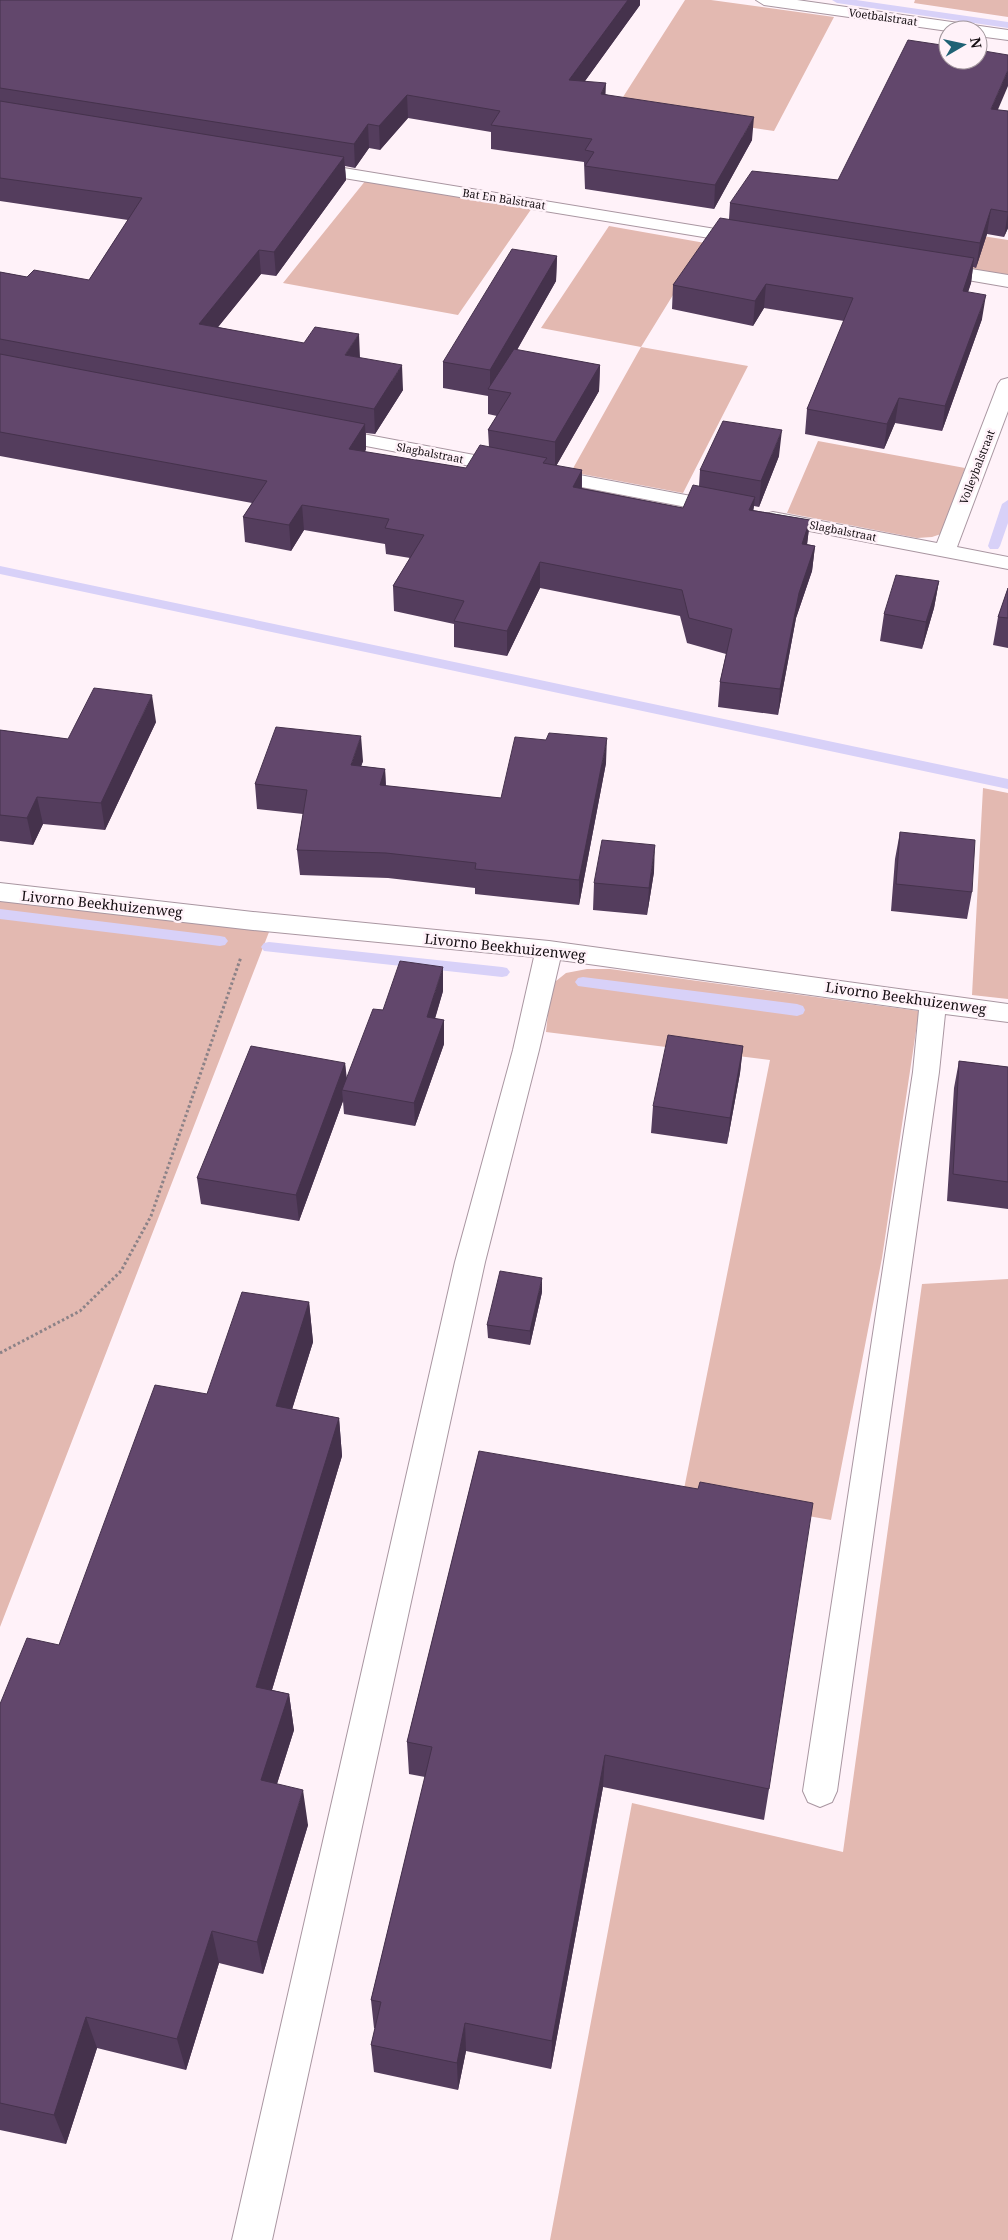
<svg xmlns="http://www.w3.org/2000/svg" width="1008" height="2240" font-family="'Noto Serif',serif">
<style>
.green{fill:#e3b9b1}
.lines{fill:none;stroke-linecap:round;stroke-linejoin:round}
.stream{fill:#d8d1f8;fill-rule:evenodd}
.minor-casing{stroke:#a996a1;stroke-width:2}
.path{stroke:#8c8287;stroke-width:3;stroke-dasharray:2.5 2.5;stroke-linecap:butt}
.minor{fill:#fff;fill-rule:evenodd}
.wall{fill:#543d5d}
.shaded-wall{fill:#45324c}
.building{fill:#62476c;stroke:#45324c}
.labels{text-anchor:middle;stroke-width:5;stroke-linejoin:round;paint-order:stroke}
.far-street-label{font-size:11px;fill:#140d11;stroke:#fff2f9}
.street-label{font-size:14px;fill:#140d11;stroke:#fff2f9}
</style>
<rect width="100%" height="100%" fill="#fff2f9"/>
<!-- green -->
<path class="green" d="M 685,0 L 711,0 L 834,17 L 774,131 L 616,108 Z
M 915,0 L 1008,0 L 1008,17 L 914,3 Z
M 366,180 L 532,208 L 458,315 L 283,283 Z
M 835,213 L 1008,240 L 1008,276 L 820,241 Z
M 609,226 L 705,243 L 641,347 L 748,366 L 683,493 L 571,472 L 641,347 L 541,328 Z
M 818,441 L 965,468 L 941,534 L 932,537 L 917,538 L 787,513 Z
M 983,788 L 1008,793 L 1008,999 L 972,995 Z
M 0,901 L 269,932 L 0,1627 Z
M 587,969 L 610,969 L 919,1011 L 882,1258 L 831,1520 L 683,1494 L 770,1060 L 546,1032 L 551,985 L 566,973 Z
M 1008,1279 L 1008,2240 L 550,2240 L 632,1803 L 843,1852 L 922,1284 Z"/>
<g class="lines">
<!-- stream -->
<path class="stream" d="M 832,0 L 856,0 L 1008,22 L 1008,28 L 837,3 Z
M 1008,500 L 1008,523 L 1000,546 L 998,549 L 990,549 L 988,546 L 1002,504 Z
M 0,566 L 1008,779 L 1008,789 L 0,574 Z
M 0,909 L 220,936 L 225,937 L 228,941 L 225,945 L 220,946 L 0,919 Z
M 269,942 L 502,967 L 507,968 L 510,972 L 507,976 L 502,977 L 264,951 L 261,947 L 264,943 Z
M 583,977 L 797,1004 L 803,1006 L 805,1010 L 803,1014 L 797,1016 L 578,986 L 575,982 L 578,978 Z"/>
<defs>
<path id="minor" d="M 756,0 L 797,0 L 1008,30 L 1008,40 L 978,36 L 978,30 L 948,31 L 764,5 Z
M 307,162 L 746,234 L 752,235 L 755,239 L 752,243 L 746,244 L 301,171 L 298,167 L 301,163 Z
M 934,263 L 1008,275 L 1008,287 L 927,273 L 925,269 L 927,265 Z
M 1008,378 L 1008,411 L 957,547 L 1008,557 L 1008,569 L 773,524 L 766,522 L 762,518 L 766,514 L 773,512 L 937,543 L 998,384 L 1001,380 Z
M 331,428 L 723,502 L 730,504 L 734,508 L 730,512 L 723,514 L 324,438 L 321,434 L 324,430 Z
M 0,883 L 253,912 L 549,941 L 1008,1004 L 1008,1022 L 945,1014 L 939,1072 L 837,1791 L 832,1802 L 820,1807 L 808,1802 L 803,1791 L 913,1072 L 919,1010 L 560,960 L 539,1050 L 485,1262 L 272,2240 L 232,2240 L 455,1262 L 513,1050 L 534,957 L 253,930 L 0,901 Z"/>
</defs>
<!-- minor casing -->
<use href="#minor" class="minor-casing"/>
<!-- path -->
<path class="path" d="M 0,1353 L 80,1311 L 121,1271 L 151,1216 L 241,957"/>
<!-- minor -->
<use href="#minor" class="minor"/>
</g>
<!-- wall -->
<path class="wall" d="M 0,0 L 640,0 L 640,5 L 585,81 L 605,94 L 752,140 L 714,209 L 585,189 L 584,162 L 491,149 L 491,132 L 408,118 L 380,150 L 369,148 L 355,168 L 345,166 L 346,180 L 276,276 L 261,274 L 218,327 L 360,358 L 403,390 L 375,434 L 366,433 L 366,449 L 365,452 L 466,468 L 489,447 L 488,430 L 497,416 L 488,414 L 488,396 L 443,388 L 443,362 L 557,256 L 556,281 L 517,350 L 600,365 L 599,391 L 556,466 L 582,470 L 582,488 L 683,508 L 699,486 L 700,470 L 779,456 L 759,507 L 754,506 L 753,510 L 810,520 L 807,544 L 815,546 L 812,571 L 796,618 L 778,715 L 718,707 L 720,682 L 726,654 L 687,643 L 680,616 L 540,588 L 507,656 L 454,647 L 454,624 L 394,611 L 393,586 L 410,558 L 386,554 L 385,544 L 304,530 L 291,551 L 245,542 L 243,517 L 252,503 L 0,456 L 0,272 L 27,277 L 89,280 L 128,220 L 0,201 Z
M 998,110 L 1008,111 L 1008,228 L 1004,237 L 987,234 L 976,268 L 973,267 L 971,283 L 968,292 L 982,319 L 942,431 L 895,423 L 884,449 L 805,434 L 807,409 L 844,321 L 764,308 L 753,326 L 672,309 L 673,285 L 729,219 L 730,203 L 838,180 Z
M 939,581 L 934,608 L 922,649 L 880,641 L 884,614 Z
M 1008,588 L 1008,648 L 993,645 L 998,617 Z
M 156,722 L 105,830 L 43,824 L 33,845 L 0,841 L 0,730 L 68,739 Z
M 363,761 L 361,766 L 385,769 L 386,786 L 501,798 L 606,763 L 579,905 L 475,894 L 475,888 L 388,878 L 300,875 L 297,850 L 303,814 L 257,809 L 255,784 Z
M 900,832 L 972,892 L 967,919 L 891,911 L 895,859 Z
M 654,872 L 647,915 L 593,910 L 594,883 Z
M 443,991 L 435,1019 L 444,1020 L 444,1044 L 415,1126 L 344,1114 L 343,1101 L 299,1221 L 201,1204 L 197,1178 L 345,1063 L 347,1079 L 383,1010 Z
M 743,1046 L 740,1073 L 727,1144 L 651,1133 L 653,1106 Z
M 959,1061 L 1008,1067 L 1008,1209 L 947,1201 L 954,1088 Z
M 542,1292 L 530,1345 L 488,1338 L 487,1325 Z
M 309,1302 L 313,1342 L 292,1409 L 339,1418 L 342,1456 L 272,1690 L 289,1694 L 294,1730 L 277,1784 L 308,1825 L 263,1974 L 219,1963 L 186,2070 L 97,2048 L 66,2144 L 0,2130 L 0,1704 L 59,1645 L 207,1394 Z
M 479,1451 L 769,1789 L 764,1820 L 603,1787 L 551,2069 L 466,2051 L 458,2090 L 374,2072 L 371,2045 L 375,2028 L 374,2028 L 371,2000 L 425,1777 L 409,1774 L 407,1742 Z"/>
<!-- shaded-wall -->
<path class="shaded-wall" d="M 628,0 L 640,0 L 640,5 L 569,103 L 569,80 Z
M 1008,70 L 1008,86 L 988,133 L 991,109 Z
M 606,83 L 605,106 L 601,94 Z
M 407,95 L 408,118 L 380,150 L 379,126 Z
M 754,117 L 752,140 L 714,209 L 715,185 Z
M 368,124 L 369,148 L 355,168 L 354,144 Z
M 344,157 L 346,180 L 276,276 L 274,252 Z
M 991,209 L 987,234 L 976,268 L 980,243 Z
M 1008,212 L 1008,228 L 1004,237 Z
M 259,250 L 261,274 L 201,348 L 199,324 Z
M 557,256 L 556,281 L 494,390 L 490,389 L 490,370 Z
M 974,258 L 971,283 L 960,316 L 963,291 Z
M 766,284 L 764,308 L 753,326 L 755,301 Z
M 986,295 L 982,319 L 942,431 L 945,406 Z
M 359,334 L 360,358 L 345,355 Z
M 402,365 L 403,390 L 375,434 L 374,409 Z
M 600,365 L 599,391 L 555,468 L 555,442 Z
M 899,398 L 895,423 L 884,449 L 887,424 Z
M 365,424 L 366,449 L 351,475 L 349,449 Z
M 782,430 L 779,456 L 759,507 L 761,481 Z
M 582,470 L 581,495 L 573,487 Z
M 755,497 L 752,522 L 749,510 Z
M 302,505 L 304,530 L 291,551 L 289,525 Z
M 810,520 L 807,545 L 802,544 Z
M 815,546 L 812,571 L 796,618 L 778,715 L 780,689 L 799,593 Z
M 540,562 L 540,588 L 507,656 L 507,631 Z
M 939,581 L 934,608 L 922,649 L 926,622 Z
M 152,695 L 156,722 L 105,830 L 101,803 Z
M 361,736 L 363,761 L 353,790 L 351,765 Z
M 607,738 L 606,763 L 579,905 L 579,880 Z
M 385,769 L 386,794 L 380,785 Z
M 37,797 L 43,824 L 33,845 L 27,818 Z
M 655,845 L 654,872 L 647,915 L 649,888 Z
M 443,967 L 443,991 L 428,1041 L 427,1017 Z
M 444,1020 L 444,1044 L 415,1126 L 414,1103 Z
M 743,1046 L 740,1073 L 727,1144 L 730,1118 Z
M 345,1063 L 347,1089 L 342,1090 L 343,1101 L 299,1221 L 296,1195 Z
M 542,1278 L 542,1292 L 530,1345 L 530,1331 Z
M 309,1302 L 313,1342 L 281,1445 L 276,1406 Z
M 339,1418 L 342,1456 L 262,1723 L 256,1687 Z
M 289,1694 L 294,1730 L 267,1815 L 261,1780 Z
M 605,1755 L 603,1787 L 551,2069 L 552,2041 Z
M 303,1790 L 308,1825 L 263,1974 L 257,1942 Z
M 212,1931 L 219,1963 L 186,2070 L 177,2039 Z
M 86,2017 L 97,2048 L 66,2144 L 54,2115 Z
M 465,2023 L 466,2051 L 458,2090 L 457,2063 Z"/>
<!-- building -->
<path class="building" d="M 0,0 L 628,0 L 569,80 L 606,83 L 601,94 L 754,117 L 715,185 L 585,166 L 594,152 L 585,150 L 592,139 L 491,125 L 500,111 L 407,95 L 379,126 L 368,124 L 354,144 L 0,88 Z
M 908,40 L 948,46 L 948,60 L 978,60 L 978,50 L 1008,55 L 1008,70 L 991,109 L 1008,111 L 1008,212 L 991,209 L 980,243 L 730,203 L 752,171 L 838,180 Z
M 0,101 L 344,157 L 274,252 L 259,250 L 199,324 L 304,343 L 315,327 L 359,334 L 345,355 L 402,365 L 374,409 L 0,339 L 0,272 L 27,277 L 34,270 L 89,280 L 142,198 L 0,178 Z
M 720,218 L 974,258 L 963,291 L 986,295 L 945,406 L 899,398 L 887,424 L 807,409 L 853,298 L 766,284 L 755,301 L 673,285 Z
M 512,249 L 557,256 L 490,370 L 443,362 Z
M 514,349 L 600,365 L 555,442 L 488,430 L 511,393 L 488,389 Z
M 0,354 L 365,424 L 349,449 L 466,468 L 480,445 L 547,458 L 543,463 L 582,470 L 573,487 L 683,508 L 693,485 L 755,497 L 749,510 L 810,520 L 802,544 L 815,546 L 799,593 L 780,689 L 720,682 L 732,629 L 689,618 L 682,590 L 540,562 L 507,631 L 454,621 L 464,601 L 393,586 L 424,535 L 385,528 L 389,519 L 302,505 L 289,525 L 243,517 L 267,481 L 0,432 Z
M 723,421 L 782,430 L 761,481 L 700,470 Z
M 896,575 L 939,581 L 926,622 L 884,614 Z
M 1008,588 L 1008,618 L 998,617 Z
M 94,688 L 152,695 L 101,803 L 37,797 L 27,818 L 0,815 L 0,730 L 68,739 Z
M 276,727 L 361,736 L 351,765 L 385,769 L 380,785 L 501,798 L 515,737 L 546,740 L 549,733 L 607,738 L 579,880 L 475,869 L 476,863 L 386,853 L 297,850 L 307,790 L 255,784 Z
M 900,832 L 975,840 L 972,892 L 896,884 Z
M 602,840 L 655,845 L 649,888 L 594,883 Z
M 400,961 L 443,967 L 427,1017 L 444,1020 L 414,1103 L 342,1090 L 373,1009 L 383,1010 Z
M 668,1035 L 743,1046 L 730,1118 L 653,1106 Z
M 251,1046 L 345,1063 L 296,1195 L 197,1178 Z
M 959,1061 L 1008,1067 L 1008,1182 L 953,1174 Z
M 500,1271 L 542,1278 L 530,1331 L 487,1325 Z
M 242,1292 L 309,1302 L 276,1406 L 339,1418 L 256,1687 L 289,1694 L 261,1780 L 303,1790 L 257,1942 L 212,1931 L 177,2039 L 86,2017 L 54,2115 L 0,2103 L 0,1704 L 27,1638 L 59,1645 L 155,1385 L 207,1394 Z
M 479,1451 L 698,1489 L 700,1482 L 813,1503 L 769,1789 L 605,1755 L 552,2041 L 465,2023 L 457,2063 L 371,2045 L 381,2002 L 371,2000 L 432,1747 L 407,1742 Z"/>
<g class="labels">
<!-- far-street labels -->
<g class="far-street-label">
<text transform="translate(883 17) rotate(8)" y="4">Voetbalstraat</text>
<text transform="translate(504 199) rotate(9)" y="4">Bat En Balstraat</text>
<text transform="translate(430 453) rotate(11)" y="4">Slagbalstraat</text>
<text transform="translate(977 467) rotate(-69)" y="4">Volleybalstraat</text>
<text transform="translate(843 531) rotate(11)" y="4">Slagbalstraat</text>
</g>
<!-- street labels -->
<g class="street-label">
<text transform="translate(102 904) rotate(6)" y="5">Livorno Beekhuizenweg</text>
<text transform="translate(505 947) rotate(6)" y="5">Livorno Beekhuizenweg</text>
<text transform="translate(906 998) rotate(8)" y="5">Livorno Beekhuizenweg</text>
</g>
</g>
<!-- north arrow -->
<g transform="translate(963 45) rotate(81)"><circle r="24" fill="#fff2f9" stroke="#a1969c"/>
<path d="M0-4L9 19L0 12L-9 19Z" fill="#1f6275"/>
<text y="-8" font-size="14" font-weight="bold" text-anchor="middle" fill="#140d11">N</text>
</g>
</svg>
